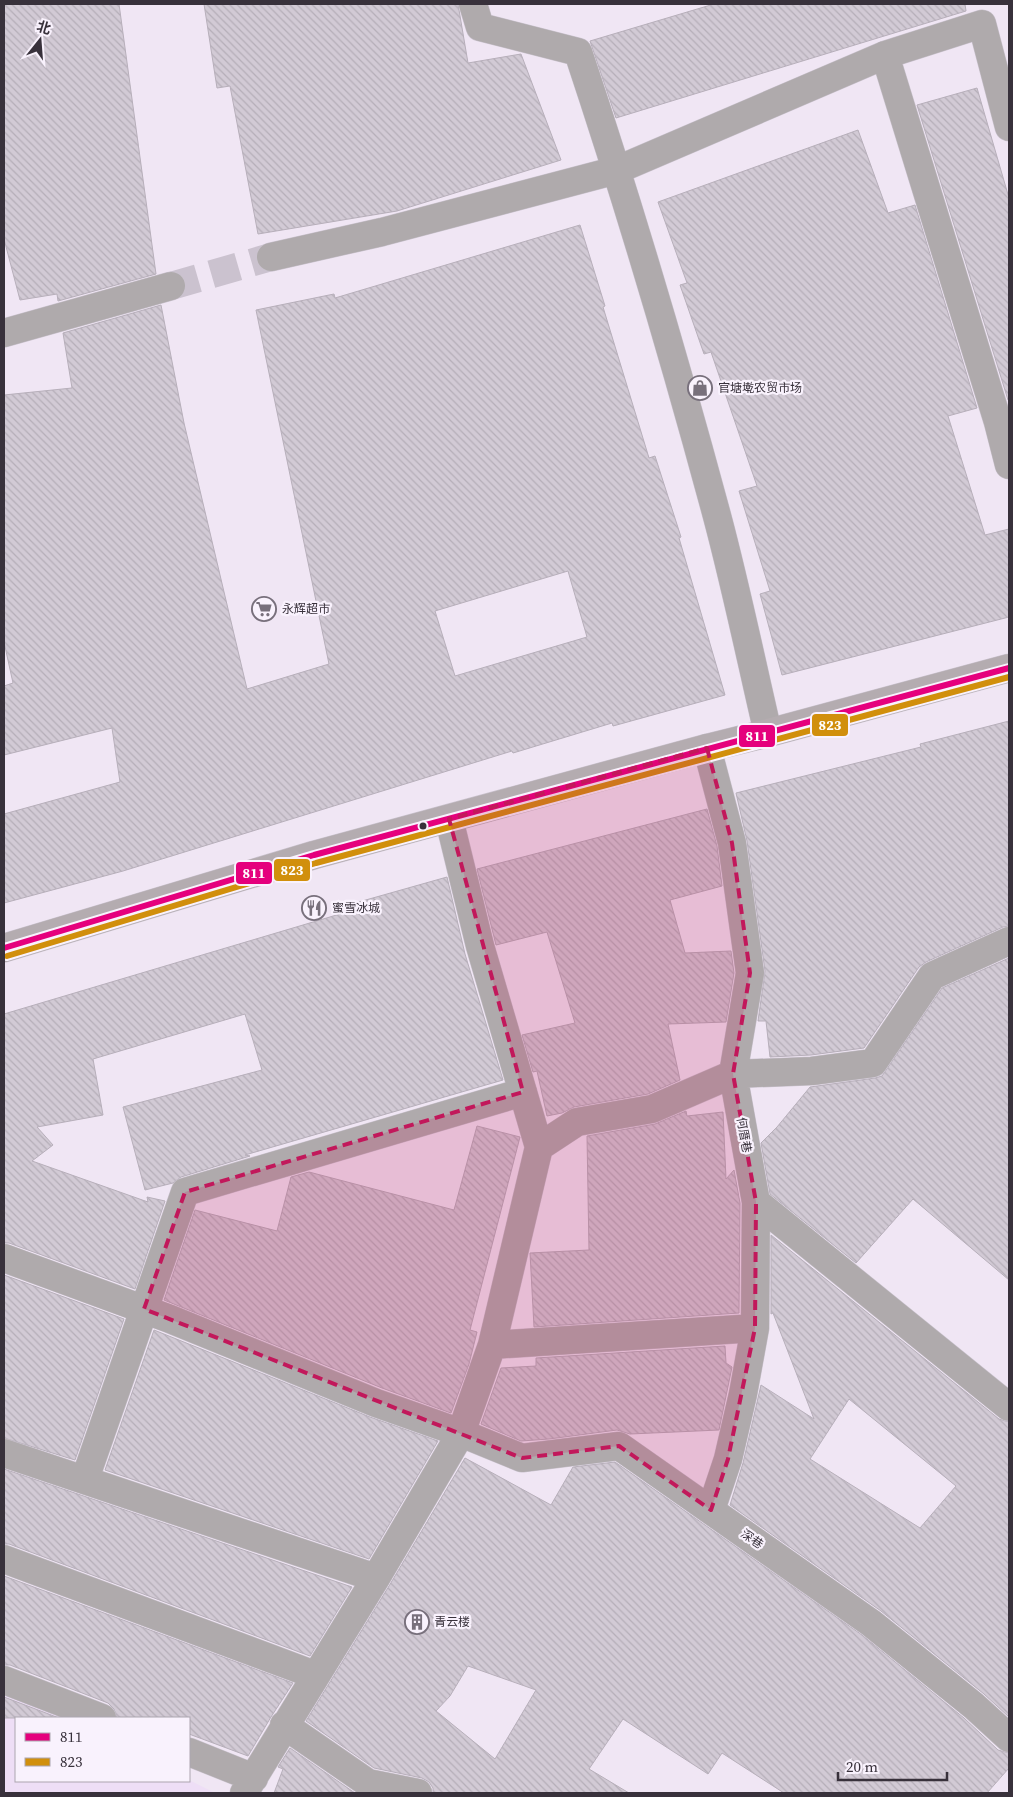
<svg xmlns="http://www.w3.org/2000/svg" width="1013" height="1797" font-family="'Source Serif 4','Noto Sans SC',serif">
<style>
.built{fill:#eedef6}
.building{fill:url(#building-back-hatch);stroke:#b7afba;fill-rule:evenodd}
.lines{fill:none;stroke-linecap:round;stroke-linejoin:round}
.minor-tunnel{stroke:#cbc2cf;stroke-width:28;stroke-dasharray:28 14;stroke-linecap:butt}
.minor-casing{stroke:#cac3ce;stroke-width:29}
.primary-casing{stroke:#cac3ce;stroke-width:29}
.minor{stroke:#afaaac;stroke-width:28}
.primary{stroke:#b4acb0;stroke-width:28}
.bus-1-casing{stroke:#f9f2fd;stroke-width:10}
.bus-2-casing{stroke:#f9f2fd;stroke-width:10}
.bus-1{stroke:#e5007d;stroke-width:6}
.bus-2{stroke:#d18f0c;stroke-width:6}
.marked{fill:#c2185b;fill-opacity:0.2;stroke:#c2185b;stroke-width:4;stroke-dasharray:10 6;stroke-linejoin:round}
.bus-dot{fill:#38313b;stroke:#f9f2fd;stroke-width:2}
.labels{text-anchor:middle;stroke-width:4.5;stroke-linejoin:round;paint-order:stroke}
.poi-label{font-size:12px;fill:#38313b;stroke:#f9f2fd;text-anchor:start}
.street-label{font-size:12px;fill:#38313b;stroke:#f9f2fd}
.line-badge{stroke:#f9f2fd;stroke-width:2}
.badge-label{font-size:14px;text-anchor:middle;font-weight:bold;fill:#fff}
</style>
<defs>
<pattern id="building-back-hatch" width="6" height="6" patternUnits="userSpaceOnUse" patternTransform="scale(1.25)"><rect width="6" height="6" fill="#d2cad5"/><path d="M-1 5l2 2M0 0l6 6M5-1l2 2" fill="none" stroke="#b5aeb8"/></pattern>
</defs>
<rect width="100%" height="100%" fill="#f0e6f4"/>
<!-- built -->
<path class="built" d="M 4,1685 L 68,1718 L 16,1718 L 16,1781 L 189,1780 L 215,1793 L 4,1793 Z"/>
<!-- building -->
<path class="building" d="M 4,4 L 119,4 L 156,274 L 58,301 L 57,294 L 20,300 L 4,239 Z
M 204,4 L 458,4 L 468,63 L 521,54 L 561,160 L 397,211 L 258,234 L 230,86 L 217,88 Z
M 714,4 L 965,4 L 966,11 L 616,118 L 590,41 Z
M 977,88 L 1009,198 L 1009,400 L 1008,400 L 917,105 Z
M 858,130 L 888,213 L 915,205 L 977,408 L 948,416 L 985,535 L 1009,529 L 1009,617 L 782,675 L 760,594 L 770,591 L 739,491 L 757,486 L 711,352 L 704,354 L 680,285 L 687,283 L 658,202 Z
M 580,225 L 605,306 L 603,307 L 649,458 L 655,456 L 681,537 L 679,538 L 725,695 L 613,726 L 612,723 L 513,753 L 512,751 L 123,871 L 4,903 L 4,814 L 120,782 L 112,728 L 4,755 L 4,686 L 13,683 L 4,642 L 4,395 L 72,388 L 63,333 L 161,305 L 184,423 L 247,689 L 329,664 L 256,310 L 334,294 L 335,298 ZM 568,571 L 587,637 L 455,676 L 435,611 Z
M 1009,721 L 1009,926 L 1003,927 L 926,962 L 919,967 L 864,1048 L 811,1055 L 770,1057 L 766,1021 L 758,1021 L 765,971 L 747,841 L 736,793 L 921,747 L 920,744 Z
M 707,809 L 717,846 L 722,886 L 670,900 L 685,953 L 731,951 L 734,973 L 726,1022 L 668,1024 L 680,1080 L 648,1094 L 574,1107 L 562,1113 L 547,1116 L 537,1071 L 533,1072 L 522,1035 L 575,1023 L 547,932 L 496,945 L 477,869 Z
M 447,877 L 465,954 L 503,1080 L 245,1155 L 250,1156 L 181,1177 L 173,1183 L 145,1190 L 123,1107 L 262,1070 L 245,1014 L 93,1059 L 103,1115 L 37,1127 L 53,1145 L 32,1161 L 148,1202 L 147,1197 L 165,1201 L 135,1289 L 9,1243 L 4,1243 L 4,1014 L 350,911 L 348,905 Z
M 1009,958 L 1009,1280 L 913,1199 L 856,1263 L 770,1194 L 761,1143 L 777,1127 L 810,1087 L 875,1078 L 882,1076 L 942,988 Z
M 686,1111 L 687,1116 L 723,1112 L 726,1179 L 734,1170 L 740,1203 L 739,1313 L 534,1327 L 530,1253 L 589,1250 L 587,1136 L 655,1124 Z
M 477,1126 L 520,1137 L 470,1330 L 477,1332 L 469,1364 L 451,1413 L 382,1388 L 164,1300 L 195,1210 L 277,1231 L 291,1177 L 309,1172 L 454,1210 Z
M 771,1235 L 999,1419 L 1009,1422 L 1009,1717 L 984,1694 L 881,1611 L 730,1505 L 743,1463 L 761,1385 L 814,1419 L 773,1313 L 771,1314 ZM 849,1399 L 956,1486 L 920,1528 L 810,1459 Z
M 4,1275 L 124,1319 L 75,1460 L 4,1438 Z
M 154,1330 L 370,1417 L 438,1441 L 369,1559 L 105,1470 Z
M 725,1346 L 726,1363 L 732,1367 L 719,1430 L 630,1434 L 617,1430 L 549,1439 L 521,1441 L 481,1424 L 501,1368 L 536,1366 L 536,1358 Z
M 465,1458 L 551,1505 L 573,1467 L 615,1462 L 862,1635 L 964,1718 L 998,1750 L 1009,1753 L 1009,1768 L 987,1793 L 784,1793 L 722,1753 L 708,1774 L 623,1719 L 589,1769 L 629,1793 L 433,1793 L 433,1788 L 429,1782 L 422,1778 L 374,1768 L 306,1721 L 389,1586 ZM 468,1666 L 536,1690 L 495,1759 L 436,1711 L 450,1696 Z
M 4,1469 L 352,1587 L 310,1656 L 9,1544 L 4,1544 Z
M 4,1576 L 293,1683 L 271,1717 L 248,1756 L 189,1734 L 189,1718 L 117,1718 L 114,1709 L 108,1703 L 10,1665 L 4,1665 Z
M 4,1697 L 59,1718 L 4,1718 Z
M 290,1748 L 355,1793 L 274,1793 L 283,1769 L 278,1767 Z"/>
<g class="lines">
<!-- minor-tunnel -->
<path class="minor-tunnel" d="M 171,286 L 271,257"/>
<defs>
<path id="minor" d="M 473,4 L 480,27 L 578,52 C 629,205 675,360 717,516 C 736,587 751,660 768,733
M 885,55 L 998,422 L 1009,465
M 271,257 L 382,232 L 617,170 L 885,55 L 982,24 L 1009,127
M 4,333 L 171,286
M 707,748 L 732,843 L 750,973 L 733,1074 L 756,1202 L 1009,1407
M 539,1147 L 577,1122 L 652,1109 L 733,1074 L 812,1071 L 873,1063 L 932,976 L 1009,941
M 4,1258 L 170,1319 L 376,1403 L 461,1433 L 522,1458 L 619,1446 L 871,1623 L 974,1706 L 1009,1738
M 492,1345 L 755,1328
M 4,1453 L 376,1578
M 85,1479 L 185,1192 L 523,1092
M 711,1510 L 728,1459 L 743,1394 L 755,1328 L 756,1202
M 4,1559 L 315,1675
M 4,1680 L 102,1718
M 284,1725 L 368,1783 L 418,1793
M 189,1752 L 254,1778
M 244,1793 L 376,1578 L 461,1433 L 492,1345 L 539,1147 L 480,946 L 449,819"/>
<path id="primary" d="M 4,948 L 314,855 L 707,748 L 768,733 L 1009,668"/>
</defs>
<!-- minor casing -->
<use href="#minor" class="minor-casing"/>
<!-- primary casing -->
<use href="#primary" class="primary-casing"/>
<!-- minor -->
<use href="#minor" class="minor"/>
<!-- primary -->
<use href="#primary" class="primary"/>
<defs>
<path id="bus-1" d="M 4,948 L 314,855 L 1009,668"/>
<path id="bus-2" d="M 7,956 L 316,863 L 1009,677"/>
</defs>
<!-- bus-1 casing -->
<use href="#bus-1" class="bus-1-casing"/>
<!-- bus-2 casing -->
<use href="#bus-2" class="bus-2-casing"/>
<!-- bus-1 -->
<use href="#bus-1" class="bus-1"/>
<!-- bus-2 -->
<use href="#bus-2" class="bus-2"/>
</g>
<!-- marked area -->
<path class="marked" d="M 707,748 L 732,843 L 750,973 L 733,1074 L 756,1202 L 755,1328 L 728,1459 L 711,1510 L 619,1446 L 522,1458 L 144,1309 L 185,1192 L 523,1092 L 449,819 Z"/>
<!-- icons -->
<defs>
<symbol id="shop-ring" viewBox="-11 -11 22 22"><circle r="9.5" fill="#f9f2fd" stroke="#78707c" stroke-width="1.5"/><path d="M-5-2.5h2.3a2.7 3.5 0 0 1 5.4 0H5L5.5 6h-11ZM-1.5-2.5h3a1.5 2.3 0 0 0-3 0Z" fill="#78707c"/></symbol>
<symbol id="supermarket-ring" viewBox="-11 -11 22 22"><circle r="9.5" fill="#f9f2fd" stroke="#78707c" stroke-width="1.5"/><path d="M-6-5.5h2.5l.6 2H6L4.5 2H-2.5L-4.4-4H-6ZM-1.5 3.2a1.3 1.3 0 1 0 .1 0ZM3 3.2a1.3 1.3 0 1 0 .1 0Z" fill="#78707c"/></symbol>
<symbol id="restaurant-ring" viewBox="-11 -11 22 22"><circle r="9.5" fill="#f9f2fd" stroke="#78707c" stroke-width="1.5"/><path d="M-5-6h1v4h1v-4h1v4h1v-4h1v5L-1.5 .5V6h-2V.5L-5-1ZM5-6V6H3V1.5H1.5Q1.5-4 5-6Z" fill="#78707c"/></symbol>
<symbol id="building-ring" viewBox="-11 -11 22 22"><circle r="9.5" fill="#f9f2fd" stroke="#78707c" stroke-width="1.5"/><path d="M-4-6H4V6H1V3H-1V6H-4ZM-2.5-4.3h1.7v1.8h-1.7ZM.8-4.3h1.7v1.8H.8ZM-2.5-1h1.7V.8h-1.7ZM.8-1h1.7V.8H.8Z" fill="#78707c"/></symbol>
</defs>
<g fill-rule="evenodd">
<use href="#shop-ring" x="686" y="374" width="28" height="28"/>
<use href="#supermarket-ring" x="250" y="595" width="28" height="28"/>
<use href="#restaurant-ring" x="300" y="894" width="28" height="28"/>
<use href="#building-ring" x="403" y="1608" width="28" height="28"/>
</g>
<!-- markers -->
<circle class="bus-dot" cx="423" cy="826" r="4.5"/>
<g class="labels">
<!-- poi labels -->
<g class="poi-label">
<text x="718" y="392">官塘墘农贸市场</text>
<text x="282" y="613">永辉超市</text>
<text x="332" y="912">蜜雪冰城</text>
<text x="434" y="1626">青云楼</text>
</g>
<!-- street labels -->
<g class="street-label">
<text transform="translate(744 1135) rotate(80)" y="4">何厝巷</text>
<text transform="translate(752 1539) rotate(35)" y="4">深巷</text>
</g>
</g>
<g class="line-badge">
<rect x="811" y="713" width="38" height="24" rx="5" fill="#d18f0c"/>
<rect x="738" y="724" width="38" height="24" rx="5" fill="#e5007d"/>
<rect x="273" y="858" width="38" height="24" rx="5" fill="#d18f0c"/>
<rect x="235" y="861" width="38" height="24" rx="5" fill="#e5007d"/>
</g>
<g class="badge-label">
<text x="830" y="730">823</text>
<text x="757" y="741">811</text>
<text x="292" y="875">823</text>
<text x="254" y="878">811</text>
</g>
<!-- border -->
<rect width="1013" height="1797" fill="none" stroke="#38313b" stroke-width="10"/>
<!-- legend -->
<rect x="15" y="1717" width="175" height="65" fill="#f9f2fd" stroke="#aca5af"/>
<rect x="25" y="1733" width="25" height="8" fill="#e5007d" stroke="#aca5af"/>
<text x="60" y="1742" font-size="15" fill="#38313b">811</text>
<rect x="25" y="1758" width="25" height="8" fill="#d18f0c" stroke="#aca5af"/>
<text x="60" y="1767" font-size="15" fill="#38313b">823</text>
<!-- north arrow -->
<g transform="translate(40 40) rotate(17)" stroke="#f9f2fd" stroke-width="4" paint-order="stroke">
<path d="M0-4L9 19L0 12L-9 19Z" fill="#38313b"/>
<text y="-8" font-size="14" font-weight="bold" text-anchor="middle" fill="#38313b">北</text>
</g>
<!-- scale -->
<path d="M838 1772v8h109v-8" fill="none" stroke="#38313b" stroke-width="2.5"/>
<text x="846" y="1772" font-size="15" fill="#38313b" stroke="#f9f2fd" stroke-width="4" paint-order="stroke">20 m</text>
</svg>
